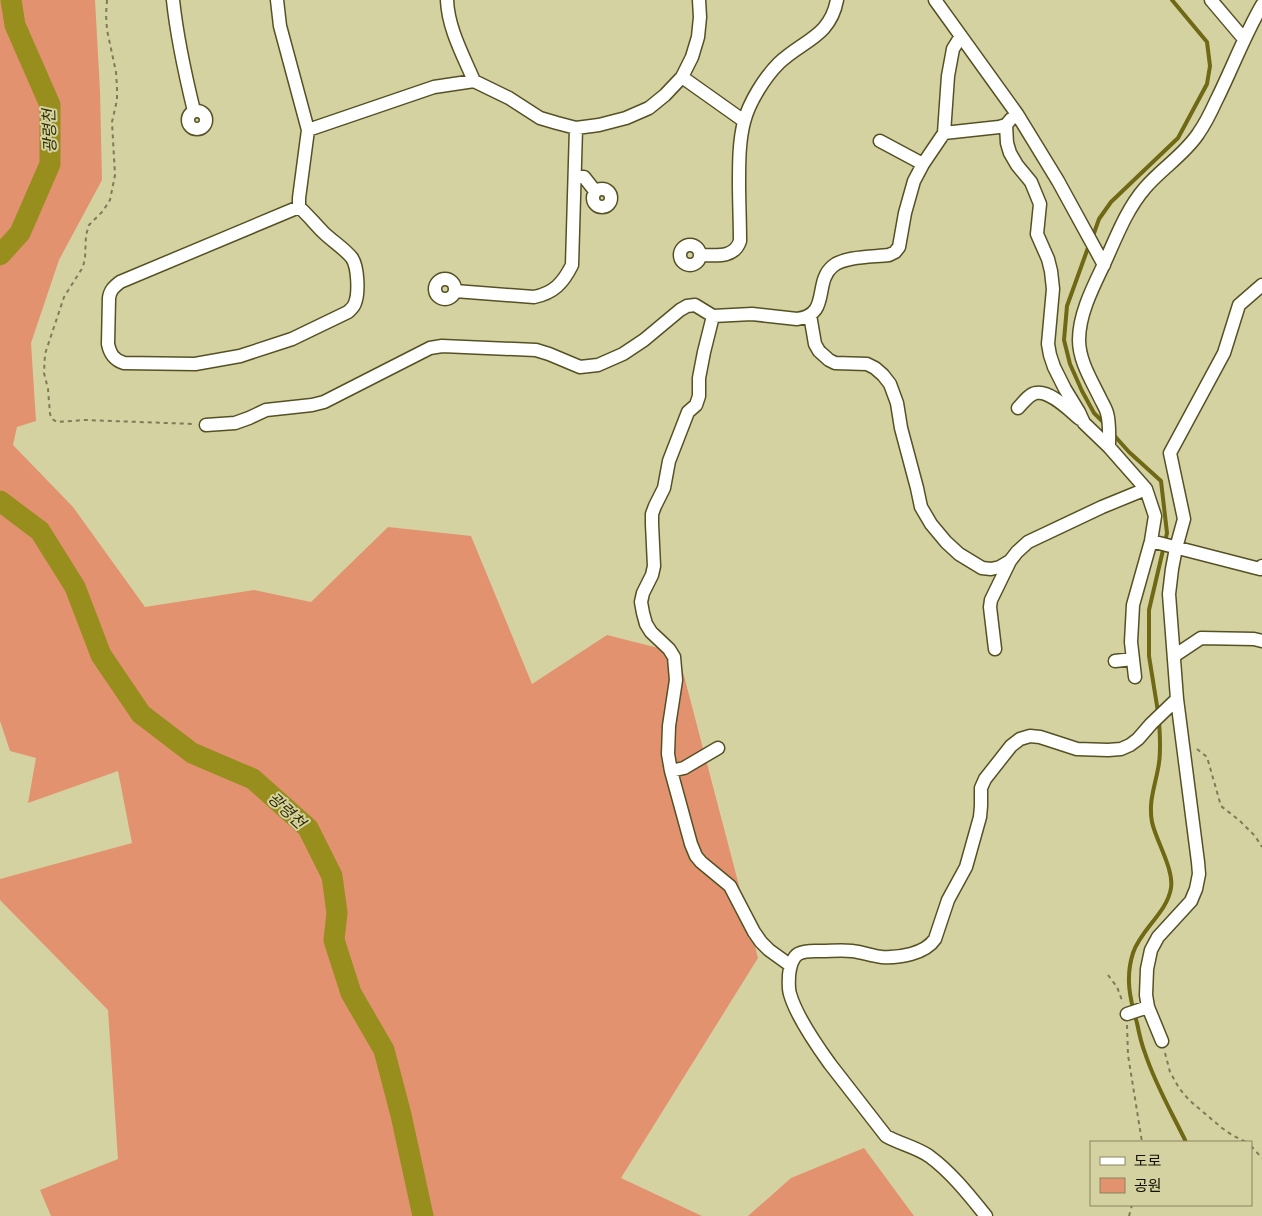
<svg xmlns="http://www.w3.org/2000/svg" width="1262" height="1216" font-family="'Source Sans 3','Noto Sans KR',sans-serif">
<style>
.green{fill:#e3926f}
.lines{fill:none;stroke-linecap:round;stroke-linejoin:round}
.stream{stroke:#6f6815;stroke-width:4}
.river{stroke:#978e1d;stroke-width:21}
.minor-casing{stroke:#555124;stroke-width:15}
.path{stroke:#7d7b59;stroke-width:2;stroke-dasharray:4 4;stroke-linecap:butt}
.minor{stroke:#fff;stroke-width:12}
.labels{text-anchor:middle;stroke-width:4;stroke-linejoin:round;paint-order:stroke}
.water-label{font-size:16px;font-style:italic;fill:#322e00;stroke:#d5d2a1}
</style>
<rect width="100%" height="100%" fill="#d5d2a1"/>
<!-- green -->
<path class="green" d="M 0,0 L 95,0 L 100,91 L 102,180 L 59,260 L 31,343 L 36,421 L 17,427 L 13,445 L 73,507 L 145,607 L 254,590 L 311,602 L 388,527 L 471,536 L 532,684 L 607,635 L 678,653 L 758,958 L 621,1178 L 702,1216 L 51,1216 L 40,1190 L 118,1159 L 108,1010 L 0,900 L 0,879 L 132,843 L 118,771 L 28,803 L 36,758 L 10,751 L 0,721 Z
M 864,1148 L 914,1216 L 748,1216 L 791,1178 Z"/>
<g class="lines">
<!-- stream -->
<path class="stream" d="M 1093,236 L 1099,219 L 1111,202 L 1178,138 L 1207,84 L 1210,66 L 1207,42 L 1172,0
M 1089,245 L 1067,306 L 1064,340 L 1070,364 L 1082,391 L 1094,413 L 1106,425
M 1112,433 L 1129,452 L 1161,481 L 1167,533 L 1149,610 L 1149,656 L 1158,712
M 1159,721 C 1160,735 1161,749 1159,763 C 1156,784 1148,800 1152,822 C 1156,841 1174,869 1171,888 C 1167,913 1141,929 1133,953 C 1125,978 1130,999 1137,1023 C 1139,1033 1141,1043 1145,1053 C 1155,1084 1172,1113 1186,1142"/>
<!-- river -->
<path class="river" d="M 0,255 L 20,233 L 50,164 L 50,105 L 15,25 L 11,0
M 0,501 L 40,531 L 75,587 L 101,655 L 141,714 L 192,753 L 253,779 L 308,828 L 332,876 L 337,913 L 334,940 L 351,993 L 384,1050 L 401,1115 L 423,1216"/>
<defs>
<path id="minor" d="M 173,0 C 177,38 185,74 194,111
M 277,0 L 280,26 L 308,130 L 299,198 L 299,207
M 447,0 C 448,28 463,55 474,81
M 935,0 L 1017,114 L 1058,181 L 1104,265
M 1211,0 L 1244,39
M 682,77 L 744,121
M188 120a9 9 0 1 1 18 0a9 9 0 1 1-18 0Z
M 1006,125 L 1007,143 L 1010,153 L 1017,165 L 1031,182 L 1040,204 L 1037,234 L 1048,259 L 1051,271 L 1053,289 L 1048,344 L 1050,355 L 1054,367 L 1065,389 L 1079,412 L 1084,423 L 1109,447 L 1146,489 L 1155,516 L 1151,541 L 1133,605 L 1131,642 L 1135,677
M 308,130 L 434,87 L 474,81 L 509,98 L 540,118 L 557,123 L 576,128 L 599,125 L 626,118 L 649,108 L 665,95 L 682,77 L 692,57 L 698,37 L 700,17 L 699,0
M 944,133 L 999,127 L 1006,125 L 1011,119
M 880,141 L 923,164
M 575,177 L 584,177 L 595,191
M593 198a9 9 0 1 1 18 0a9 9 0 1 1-18 0Z
M 299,207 C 308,215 315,224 323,232 C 332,241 344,248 352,258 C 358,267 359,293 355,303 C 354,307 351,309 348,312 L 292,339 L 240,356 L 195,364 L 124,363 C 114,360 110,354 108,344 L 109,298 C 110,290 114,287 120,282 Z
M680 255a10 10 0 1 1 20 0a10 10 0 1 1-20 0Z
M 700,255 C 715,255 734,259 740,241 C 740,222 739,202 739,183 C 739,163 739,141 744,122 C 749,102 765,77 779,63 C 803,40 830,37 837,0
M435 289a10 10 0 1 1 20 0a10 10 0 1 1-20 0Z
M 455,291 L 534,297 C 554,293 563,283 572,265 L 576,128
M 810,315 L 815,344 L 819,351 L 829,360 L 835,363 L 867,364 L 875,368 L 883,375 L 890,384 L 897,403 L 901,428 L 917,488 L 921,507 L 931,524 L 946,542 L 959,554 L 982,568 L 991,569 L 1000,567 L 1010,561 L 1017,552 L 1028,542 L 1102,507 L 1146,489
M 713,316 L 704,352 L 699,378 L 699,396 L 696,405 L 688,412 L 669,461 L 664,488 L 655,506 L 652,514 L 652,524 L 654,566 L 652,575 L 643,593 L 641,602 L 643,613 L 646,624 L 651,632 L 669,649 L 674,657 L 676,680 L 669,726 L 668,754 L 671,771 L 691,844 L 696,856 L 701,862 L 730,886 L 754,932 L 761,942 L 769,950 L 787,963
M 1018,408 C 1023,403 1029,394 1036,393 C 1050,390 1070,411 1080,419
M 206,425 L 235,423 L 249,418 L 266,410 L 312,405 L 324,402 L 430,348 L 442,346 L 536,350 L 549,354 L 580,367 L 598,365 L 623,354 L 644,340 L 680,310 L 687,306 L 695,305 L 713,316 L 752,314 L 797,319 C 831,315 813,282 833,266 C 845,256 874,257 889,255 L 895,252 L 899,247 L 905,213 L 914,181 L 923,164 L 944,133 L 948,76 L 953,49 L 961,36
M 1109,447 C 1109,437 1110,423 1107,413 C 1106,409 1103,404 1101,400 C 1092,381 1079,361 1079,340 C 1079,314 1093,287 1104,264 C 1116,238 1126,210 1145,188 C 1161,169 1184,155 1198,134 C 1205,124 1211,112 1216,101 C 1232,69 1244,36 1262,5
M 1151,541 L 1260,569 L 1262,566
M 995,649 L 990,607 L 991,600 L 1010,561
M 1174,656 L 1201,638 L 1254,639 L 1262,641
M 1115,661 L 1133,659
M 671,771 L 684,768 L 718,748
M 1127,1014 L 1148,1007
M 1162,1041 L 1148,1007 L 1146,995 L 1147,969 L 1151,950 L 1158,937 L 1191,901 L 1196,889 L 1199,874 L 1198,862 L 1177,699 L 1169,594 L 1172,569 L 1176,548 L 1184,519 L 1170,453 L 1224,353 L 1239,305 L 1262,285
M 986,1216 C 969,1195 951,1172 929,1156 C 916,1147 900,1144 886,1136 L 830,1064 C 817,1046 796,1015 790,994 C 788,988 789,980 789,975 C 790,967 792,958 798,954 C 805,950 814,951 821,951 C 831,951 842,950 852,951 C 862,952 872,956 882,957 C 899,958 925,954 935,939 L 948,900 L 966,867 L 980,817 L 981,806 L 981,788 L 985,779 L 1011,746 L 1020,739 L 1030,736 L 1040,737 L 1077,749 L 1108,750 L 1121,749 L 1130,745 L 1138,739 L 1151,724 L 1177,699"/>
</defs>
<!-- minor casing -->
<use href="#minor" class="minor-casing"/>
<!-- path -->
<path class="path" d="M 107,0 L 106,15 L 107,30 L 116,72 L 117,88 L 117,100 L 112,122 L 115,175 L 110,200 L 103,211 L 89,225 L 86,235 L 85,258 L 83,267 L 64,297 L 45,354 L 44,373 L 48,389 L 50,414 L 52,419 L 57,422 L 85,420 L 194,424
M 1197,749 L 1207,757 L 1221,806 L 1240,821 L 1255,836 L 1262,847
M 1108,975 L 1117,987 L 1123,1003
M 1127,1025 L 1128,1055 L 1142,1142
M 1165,1053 L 1170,1072 L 1179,1088 L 1189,1100 L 1222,1128 L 1232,1135 L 1246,1142
M 1251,1146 L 1262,1158
M 1129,1216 L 1132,1205"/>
<!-- minor -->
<use href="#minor" class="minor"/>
</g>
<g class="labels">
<!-- water labels -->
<g class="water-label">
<text transform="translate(49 131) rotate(-92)" y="6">광령천</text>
<text transform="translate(287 810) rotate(43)" y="6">광령천</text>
</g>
</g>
<!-- legend -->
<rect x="1090" y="1141" width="162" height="65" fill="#d5d2a1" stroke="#878561"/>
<rect x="1100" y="1157" width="25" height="8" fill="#ffffff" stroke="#878561"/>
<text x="1134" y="1166" font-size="15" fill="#121102">도로</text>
<rect x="1100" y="1178" width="25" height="15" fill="#e3926f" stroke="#878561"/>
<text x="1134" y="1191" font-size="15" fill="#121102">공원</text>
</svg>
